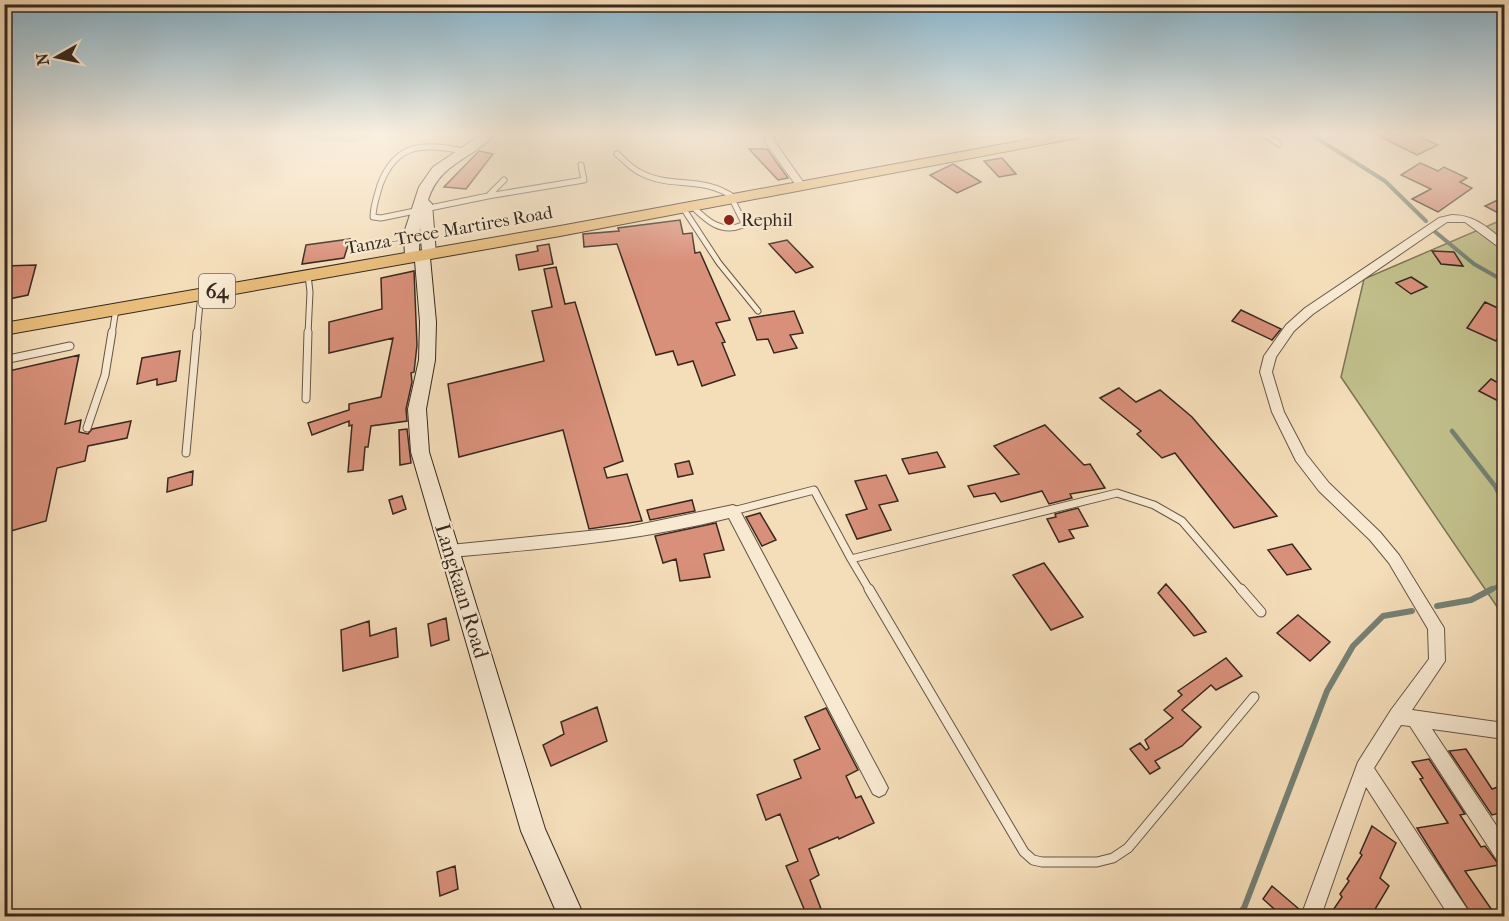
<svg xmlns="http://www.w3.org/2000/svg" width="1509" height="921" font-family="'IM FELL French Canon',serif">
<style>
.green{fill:#c1bf8b;stroke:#7c7455;stroke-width:1.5}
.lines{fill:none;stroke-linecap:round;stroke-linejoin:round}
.stream-far2{stroke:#748174;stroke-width:4}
.stream-far1{stroke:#748174;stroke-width:4.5}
.stream{stroke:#748174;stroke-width:6}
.river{fill:#9cbcac;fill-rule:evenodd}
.building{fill:#d9907b;stroke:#37291f;stroke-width:1.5}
.lane-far2-casing{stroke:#665646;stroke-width:7}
.lane-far1-casing{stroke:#665646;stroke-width:9}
.lane-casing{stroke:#665646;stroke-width:11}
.street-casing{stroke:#665646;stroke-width:2}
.secondary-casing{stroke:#37291f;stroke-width:2}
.primary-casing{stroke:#37291f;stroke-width:2}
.lane-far2{stroke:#f8e9d2;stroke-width:5}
.lane-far1{stroke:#f8e9d2;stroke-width:7}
.lane{stroke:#f8e9d2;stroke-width:9}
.street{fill:#f8e9d2;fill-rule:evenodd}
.secondary{fill:#f8e9d2;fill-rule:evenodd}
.primary{fill:#eabe7c;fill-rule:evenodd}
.poi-dot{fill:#8f2418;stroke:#f8e9d2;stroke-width:2}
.labels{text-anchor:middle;stroke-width:4.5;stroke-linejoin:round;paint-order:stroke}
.far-poi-label{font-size:18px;fill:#37291f;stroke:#f8e9d2;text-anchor:start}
.far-street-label{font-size:18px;fill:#37291f;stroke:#f8e9d2}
.shield{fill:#f8e9d2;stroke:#716355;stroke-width:1.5}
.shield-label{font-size:20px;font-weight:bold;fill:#37291f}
.street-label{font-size:21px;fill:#37291f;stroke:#f8e9d2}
</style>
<rect width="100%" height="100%" fill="#f4ddb9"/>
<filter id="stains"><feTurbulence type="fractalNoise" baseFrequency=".00333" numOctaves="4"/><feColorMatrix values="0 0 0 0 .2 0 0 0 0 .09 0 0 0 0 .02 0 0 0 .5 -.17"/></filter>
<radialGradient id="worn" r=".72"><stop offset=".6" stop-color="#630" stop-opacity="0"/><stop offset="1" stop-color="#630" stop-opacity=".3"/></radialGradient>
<!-- green -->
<path class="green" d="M 1504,219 L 1504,617 L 1341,377 L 1364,279 Z"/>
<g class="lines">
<!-- stream-far2 -->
<path class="stream-far2" d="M 1310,134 L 1385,181 L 1426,221
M 1433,230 L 1474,264 L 1504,281"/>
<!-- stream-far1 -->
<path class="stream-far1" d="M 1452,431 L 1495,486 L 1504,504
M 1489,591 L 1504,583"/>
<!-- stream -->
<path class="stream" d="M 1437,606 L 1471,600 L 1492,589
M 1237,916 L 1244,908 L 1327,691 L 1353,646 L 1383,616 L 1412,611"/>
<!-- river -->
<path class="river" d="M 291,134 L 375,134 L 372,138 L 351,143 L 300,139 L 294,138 Z"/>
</g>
<!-- building -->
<path class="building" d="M 1375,134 L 1414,134 L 1438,145 L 1417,155 Z
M 749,149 L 767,149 L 788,178 L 778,180 Z
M 479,151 L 493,154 L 466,189 L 444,187 Z
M 1002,158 L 1016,174 L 999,177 L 984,161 Z
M 1420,163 L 1438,171 L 1444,167 L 1467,178 L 1460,182 L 1472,188 L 1438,212 L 1412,199 L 1431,189 L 1401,175 Z
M 953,164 L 981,182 L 957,193 L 930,175 Z
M 1504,197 L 1504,216 L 1485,206 Z
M 680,220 L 683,234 L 692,233 L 695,253 L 700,252 L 730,320 L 716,323 L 725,342 L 722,343 L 735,375 L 702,386 L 693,361 L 678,365 L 673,351 L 656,355 L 617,244 L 584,247 L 583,234 L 619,231 L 618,228 Z
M 350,239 L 344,258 L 302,264 L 306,245 Z
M 787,240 L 813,267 L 796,273 L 769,244 Z
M 549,244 L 553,264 L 519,270 L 516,255 L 538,251 L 537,246 Z
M 1432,251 L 1454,252 L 1463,266 L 1441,264 Z
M 36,265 L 28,295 L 4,300 L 4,266 Z
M 556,267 L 565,304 L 575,302 L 623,461 L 604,468 L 607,478 L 627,474 L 642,521 L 589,529 L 563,430 L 459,457 L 448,384 L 544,361 L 532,311 L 552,307 L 544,269 Z
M 414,271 L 417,345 L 414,372 L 411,373 L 412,382 L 406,409 L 407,421 L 371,426 L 368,447 L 365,447 L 363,470 L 348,472 L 352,425 L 349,426 L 349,421 L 312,435 L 308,423 L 349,410 L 349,404 L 381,397 L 393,338 L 329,353 L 329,322 L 382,309 L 381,278 Z
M 1411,277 L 1427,287 L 1411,294 L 1396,283 Z
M 1485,302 L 1504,311 L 1504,328 L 1496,341 L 1467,328 Z
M 1241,310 L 1281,329 L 1272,340 L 1232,321 Z
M 794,311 L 803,333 L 790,335 L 797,348 L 774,353 L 768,339 L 757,340 L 749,318 Z
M 180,351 L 176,381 L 157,385 L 157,379 L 137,384 L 142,358 Z
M 79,355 L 65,424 L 81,420 L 79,432 L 88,434 L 92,429 L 131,421 L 127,438 L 88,446 L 85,461 L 57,468 L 46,521 L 4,533 L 4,372 Z
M 1491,379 L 1504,386 L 1504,404 L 1479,391 Z
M 1119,388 L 1136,402 L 1160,390 L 1192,417 L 1277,516 L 1234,528 L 1175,453 L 1162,458 L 1137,434 L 1141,431 L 1100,398 Z
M 1045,425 L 1084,465 L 1090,464 L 1105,488 L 1070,494 L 1072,498 L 1049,504 L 1042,491 L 1001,502 L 995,493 L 974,497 L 968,486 L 1019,474 L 994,446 Z
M 407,429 L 411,463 L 400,465 L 399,430 Z
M 937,452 L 945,467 L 909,474 L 902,459 Z
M 689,461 L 693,474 L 678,477 L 675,464 Z
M 193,471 L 192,485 L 167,492 L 168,478 Z
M 886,475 L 898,501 L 879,505 L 891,530 L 857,539 L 846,515 L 867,509 L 855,481 Z
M 402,496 L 406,509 L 393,514 L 389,500 Z
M 692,500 L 695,511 L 650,520 L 647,510 Z
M 1078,508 L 1088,526 L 1069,530 L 1074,538 L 1059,542 L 1047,519 L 1056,517 L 1055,514 Z
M 760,513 L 776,540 L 762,546 L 746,517 Z
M 716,523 L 724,550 L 704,554 L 710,577 L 680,581 L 676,559 L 663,563 L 655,536 Z
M 1292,544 L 1311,569 L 1287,575 L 1268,550 Z
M 1044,563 L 1083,617 L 1051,630 L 1013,575 Z
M 1166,584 L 1186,607 L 1206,632 L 1194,636 L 1158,593 Z
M 1298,615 L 1330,642 L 1310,661 L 1277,633 Z
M 446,618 L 449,640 L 431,646 L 428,624 Z
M 369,621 L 370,636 L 396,628 L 398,657 L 343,671 L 341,630 Z
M 1226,658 L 1242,676 L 1216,690 L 1211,685 L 1182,710 L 1201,727 L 1182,746 L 1155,761 L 1160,768 L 1150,774 L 1130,749 L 1140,743 L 1146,750 L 1149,748 L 1145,740 L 1173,718 L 1164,710 L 1182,695 L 1178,691 Z
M 597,707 L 607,741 L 551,766 L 543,745 L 564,734 L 561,722 Z
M 826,708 L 858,770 L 846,776 L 856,798 L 861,796 L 874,823 L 839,839 L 838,837 L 809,849 L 819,875 L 810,880 L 821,909 L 807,916 L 786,866 L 798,861 L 780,814 L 766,820 L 757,795 L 801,778 L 794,760 L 820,749 L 805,717 Z
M 1466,749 L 1492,789 L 1498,787 L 1504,797 L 1504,812 L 1492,815 L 1449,751 Z
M 1429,759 L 1465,814 L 1460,815 L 1481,847 L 1485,846 L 1499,865 L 1465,871 L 1496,916 L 1472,916 L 1417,828 L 1448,823 L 1420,779 L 1423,778 L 1412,762 Z
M 1372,826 L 1396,843 L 1380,878 L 1389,886 L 1371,916 L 1329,916 L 1342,897 L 1340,894 L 1349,881 L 1347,879 L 1362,855 L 1360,853 Z
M 455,866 L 458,889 L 440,896 L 437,872 Z
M 1272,886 L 1299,909 L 1294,916 L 1282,916 L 1263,899 Z"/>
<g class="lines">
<defs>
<path id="lane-far2" d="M 1263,134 L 1279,144
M 464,151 C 424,143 396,142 380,185 C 377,196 373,206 373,217 L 381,218 L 488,196 L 584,180 L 581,165
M 617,154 C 624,160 631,168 639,172 C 672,190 700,174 735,198
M 490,194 L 504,180
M 692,206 C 707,221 721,234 743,225 L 743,221 L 732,199
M 683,208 L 719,263 L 758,311
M 308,275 L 310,292 L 308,334
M 112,334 L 116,309
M 197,334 L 201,293"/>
<path id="lane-far1" d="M 4,360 L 70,346
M 306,399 L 308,332
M 87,428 L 105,375 L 112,332
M 186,453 L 197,332
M 733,511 L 814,490 L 851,559 L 1117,493 L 1154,505 L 1182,521 L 1242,591
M 851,559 L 870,591"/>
<path id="lane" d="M 869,589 L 1024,852 L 1033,860 L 1042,862 L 1097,862 L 1113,858 L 1128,848 L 1254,697
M 1241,589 L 1261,612"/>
<path id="street" d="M 765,134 L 773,134 L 775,142 L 806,186 L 804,188 L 798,188 L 765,142 Z
M 1032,134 L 1043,134 L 1052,139 L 1044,141 Z
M 1452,215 C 1475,215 1488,228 1504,241 L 1504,249 L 1500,248 L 1465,222 L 1447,222 L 1313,314 L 1294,331 L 1276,357 L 1272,372 L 1284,412 L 1306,454 L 1329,483 L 1380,532 L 1399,555 L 1444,628 L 1445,661 L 1412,710 L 1504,723 L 1504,739 L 1432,729 L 1504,837 L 1504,862 L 1497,860 L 1410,726 L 1401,725 L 1374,768 L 1467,909 L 1470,916 L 1449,916 L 1366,787 L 1321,916 L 1301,916 L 1358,762 L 1391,710 L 1429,659 L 1428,629 L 1389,563 L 1370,540 L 1319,491 L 1296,461 L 1272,412 L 1260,372 L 1264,356 L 1286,325 L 1305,308 L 1439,218 Z
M 733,505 L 738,507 L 885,782 L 888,788 L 885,794 L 879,797 L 873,794 L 729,518 C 638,541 544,549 450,557 L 445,555 L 443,551 L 445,547 L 450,545 L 628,527 Z"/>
<path id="secondary" d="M 482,134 L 495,134 C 472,160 440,162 428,200 L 432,204 L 436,254 L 430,258 L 436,322 L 435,360 L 426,409 L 429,452 L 545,829 L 584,916 L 558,916 L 521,831 L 411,452 L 408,409 L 419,360 L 420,322 L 415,261 L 407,260 L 405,257 L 404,233 L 419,187 L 433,167 ZM 420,227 L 422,251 L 419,251 Z"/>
<path id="primary" d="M 1058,134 L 1084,134 L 1077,138 L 560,236 L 4,335 L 4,323 L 560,226 Z"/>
</defs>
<!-- lane-far2 casing -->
<use href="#lane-far2" class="lane-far2-casing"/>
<!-- lane-far1 casing -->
<use href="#lane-far1" class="lane-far1-casing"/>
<!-- lane casing -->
<use href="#lane" class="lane-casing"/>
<!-- street casing -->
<use href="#street" class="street-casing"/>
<!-- secondary casing -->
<use href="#secondary" class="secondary-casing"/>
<!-- primary casing -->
<use href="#primary" class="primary-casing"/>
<!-- lane-far2 -->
<use href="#lane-far2" class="lane-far2"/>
<!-- lane-far1 -->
<use href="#lane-far1" class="lane-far1"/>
<!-- lane -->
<use href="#lane" class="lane"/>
<!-- street -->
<use href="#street" class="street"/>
<!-- secondary -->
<use href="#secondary" class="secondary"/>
<!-- primary -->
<use href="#primary" class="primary"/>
</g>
<!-- sky -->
<linearGradient id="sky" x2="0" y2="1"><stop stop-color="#89b7d0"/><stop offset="0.51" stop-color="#faf0e0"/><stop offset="1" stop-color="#faf0e0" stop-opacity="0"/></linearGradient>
<rect width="1509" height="262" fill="url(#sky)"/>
<!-- markers -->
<circle class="poi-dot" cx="729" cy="220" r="6"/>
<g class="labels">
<!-- far-poi labels -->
<g class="far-poi-label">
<text x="741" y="226">Rephil</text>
</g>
<!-- far-street labels -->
<g class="far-street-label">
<text transform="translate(449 230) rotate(-10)" y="6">Tanza-Trece Martires Road</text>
</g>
<!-- shield labels -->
<rect class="shield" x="199" y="274" width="36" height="34" rx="4.5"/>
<g class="shield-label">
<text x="217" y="298">64</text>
</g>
<!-- street labels -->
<g class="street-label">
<text transform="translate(462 591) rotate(73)" y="7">Langkaan Road</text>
</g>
</g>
<!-- margin -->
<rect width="1509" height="921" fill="none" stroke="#f4ddb9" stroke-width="24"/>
<rect x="6" y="6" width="1497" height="909" fill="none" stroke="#37291f" stroke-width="3"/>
<rect x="12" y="12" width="1485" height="897" fill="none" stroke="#37291f" stroke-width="1.5"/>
<!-- north arrow -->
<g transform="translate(57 57) rotate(261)" stroke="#f8e9d2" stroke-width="4.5" paint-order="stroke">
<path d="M0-4.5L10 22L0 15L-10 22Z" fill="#37291f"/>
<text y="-9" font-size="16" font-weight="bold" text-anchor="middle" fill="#37291f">N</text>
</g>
<rect width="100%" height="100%" filter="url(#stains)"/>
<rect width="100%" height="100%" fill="url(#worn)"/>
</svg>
